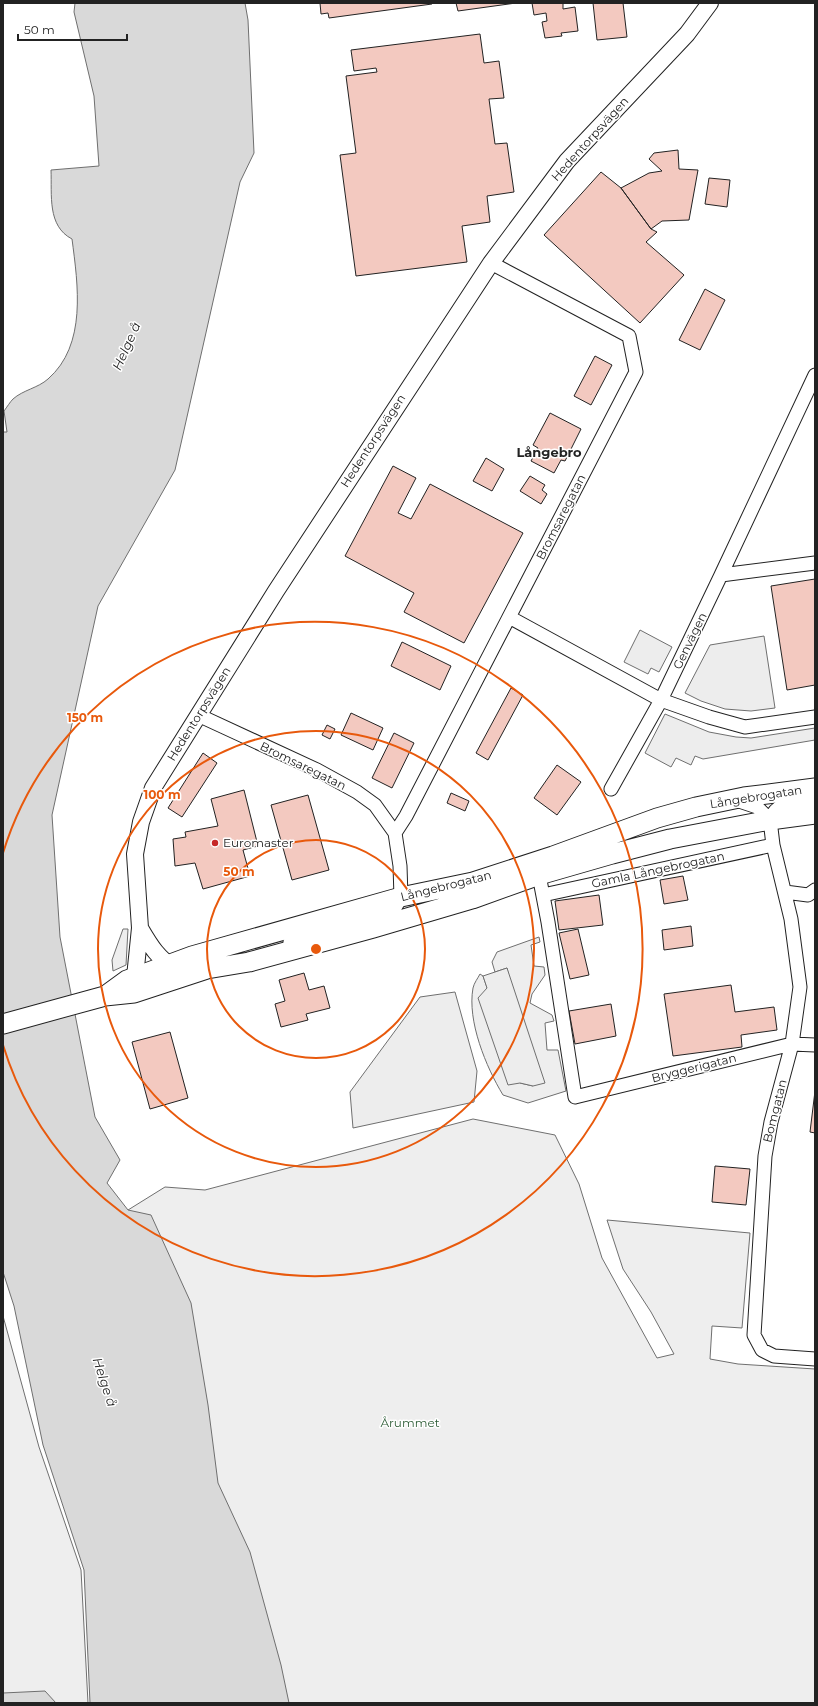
<svg xmlns="http://www.w3.org/2000/svg" width="818" height="1706" font-family="Montserrat,sans-serif">
<style>
.green{fill:#eee;stroke:#6f6f6f}
.parking{fill:#ededed;stroke:#6f6f6f}
.water{fill:#d9d9d9;stroke:#6f6f6f}
.building{fill:#f3c9c0;stroke:#222}
.lines{fill:none;stroke-linecap:round;stroke-linejoin:round}
.minor-casing{stroke:#222;stroke-width:15}
.tertiary-casing{stroke:#222;stroke-width:18}
.secondary-casing{stroke:#222;stroke-width:21}
.minor{stroke:#fff;stroke-width:13}
.tertiary{stroke:#fff;stroke-width:16}
.secondary{stroke:#fff;stroke-width:19}
.ring{fill:none;stroke:#e8590c;stroke-width:2}
.poi-dot{fill:#c62828;stroke:#fff;stroke-width:1.5}
.labels{text-anchor:middle;stroke-width:3;stroke-linejoin:round;paint-order:stroke}
.street-label{font-size:12px;fill:#222;stroke:#fff}
.poi-label{font-size:12px;fill:#222;stroke:#fff;text-anchor:start}
.park-label{font-size:12px;fill:#2f5e38;stroke:#fff}
.water-label{font-size:13px;font-style:italic;fill:#222;stroke:#fff}
.neighbourhood-label{font-size:13px;font-weight:bold;fill:#222;stroke:#fff}
.centre{fill:#e8590c;stroke:#fff;stroke-width:2}
.ring-label{font-size:12px;text-anchor:middle;font-weight:bold;fill:#e8590c;stroke:#fff;stroke-width:3;stroke-linejoin:round;paint-order:stroke}
</style>
<rect width="100%" height="100%" fill="#fff"/>
<!-- green -->
<path class="green" d="M 123,929 L 128,929 L 126,965 L 113,971 L 112,960 Z
M 539,937 L 540,942 L 531,945 L 534,966 L 544,967 L 545,975 L 532,994 L 530,1003 L 552,1015 L 554,1021 L 545,1023 L 547,1050 L 558,1050 L 566,1091 L 528,1103 L 503,1095 C 486,1067 467,1021 473,988 C 474,983 478,978 480,974 L 483,976 L 520,1083 L 533,1086 L 507,968 L 495,972 L 492,962 L 497,952 Z
M 473,1119 L 555,1135 L 579,1184 L 602,1258 L 657,1358 L 674,1354 L 651,1312 L 623,1269 L 607,1220 L 750,1233 L 742,1328 L 712,1326 L 710,1359 L 738,1364 L 815,1369 L 815,1703 L 227,1703 L 128,1210 L 165,1187 L 205,1190 Z
M 3,1316 L 39,1447 L 81,1570 L 88,1703 L 3,1703 Z"/>
<!-- parking -->
<path class="parking" d="M 640,630 L 672,647 L 659,672 L 651,668 L 648,674 L 624,662 Z
M 764,636 L 775,708 L 751,711 L 725,709 L 701,701 L 685,693 L 710,645 Z
M 665,714 L 709,732 L 736,737 L 751,738 L 815,728 L 815,740 L 703,759 L 695,756 L 691,765 L 676,758 L 671,767 L 645,753 Z
M 507,968 L 545,1083 L 533,1086 L 520,1083 L 508,1085 L 478,998 L 487,988 L 483,976 Z
M 455,992 L 477,1071 L 474,1102 L 353,1128 L 350,1092 L 420,997 Z"/>
<!-- water -->
<path class="water" d="M 75,3 L 245,3 L 248,20 L 254,153 L 240,182 L 175,470 L 98,606 L 52,815 L 60,937 L 95,1117 L 120,1160 L 107,1183 L 128,1210 L 151,1215 L 191,1303 L 208,1405 L 218,1483 L 250,1552 L 281,1665 L 289,1703 L 90,1703 L 84,1570 L 43,1445 L 14,1306 L 3,1272 L 3,432 L 7,432 L 4,411 C 7,407 10,402 13,399 C 23,390 38,388 48,379 C 87,345 78,285 72,239 C 47,226 52,195 51,170 L 99,166 L 94,96 L 74,12 Z
M 45,1691 L 56,1703 L 3,1703 L 3,1693 Z"/>
<!-- building -->
<path class="building" d="M 320,3 L 432,3 L 432,4 L 329,18 L 328,13 L 321,14 Z
M 456,3 L 516,3 L 458,11 Z
M 532,3 L 563,3 L 563,9 L 575,7 L 578,31 L 561,33 L 562,36 L 545,38 L 542,22 L 547,21 L 546,13 L 534,15 Z
M 593,3 L 623,3 L 627,37 L 597,40 Z
M 480,34 L 484,63 L 499,61 L 504,98 L 489,99 L 495,144 L 507,143 L 514,192 L 487,196 L 490,222 L 462,226 L 467,262 L 356,276 L 340,155 L 356,153 L 346,76 L 377,72 L 376,68 L 354,71 L 351,50 Z
M 678,150 L 679,169 L 698,170 L 689,220 L 662,221 L 651,229 L 621,188 L 649,173 L 662,171 L 649,159 L 654,153 Z
M 601,172 L 621,188 L 651,229 L 657,232 L 646,242 L 684,275 L 640,323 L 544,235 Z
M 709,178 L 730,180 L 727,207 L 705,204 Z
M 705,289 L 725,300 L 700,350 L 679,340 Z
M 595,356 L 612,365 L 591,405 L 574,396 Z
M 550,413 L 581,429 L 565,461 L 561,460 L 554,473 L 531,461 L 538,448 L 533,445 Z
M 486,458 L 504,469 L 492,491 L 473,481 Z
M 393,466 L 416,478 L 398,513 L 411,519 L 430,484 L 523,533 L 464,643 L 404,612 L 414,593 L 345,556 Z
M 530,476 L 545,485 L 542,490 L 547,494 L 541,504 L 520,491 Z
M 815,579 L 815,685 L 787,690 L 771,586 Z
M 402,642 L 451,666 L 440,690 L 391,666 Z
M 511,688 L 523,695 L 488,760 L 476,753 Z
M 351,713 L 383,728 L 373,750 L 341,735 Z
M 327,725 L 335,729 L 330,739 L 322,735 Z
M 394,733 L 414,743 L 392,788 L 372,778 Z
M 203,753 L 217,763 L 182,817 L 168,808 Z
M 557,765 L 581,782 L 557,815 L 534,798 Z
M 244,790 L 258,846 L 243,850 L 250,876 L 203,889 L 195,863 L 175,866 L 173,839 L 186,837 L 185,832 L 218,826 L 211,799 Z
M 451,793 L 469,801 L 465,811 L 447,803 Z
M 308,795 L 329,870 L 292,880 L 271,805 Z
M 683,876 L 688,900 L 664,904 L 660,880 Z
M 599,895 L 603,925 L 559,930 L 555,901 Z
M 691,926 L 693,946 L 664,950 L 662,930 Z
M 578,929 L 589,975 L 570,979 L 559,933 Z
M 304,973 L 309,990 L 324,986 L 330,1008 L 306,1014 L 308,1020 L 281,1027 L 275,1004 L 285,1001 L 279,980 Z
M 731,985 L 735,1012 L 774,1007 L 777,1030 L 741,1035 L 742,1047 L 673,1056 L 664,994 Z
M 611,1004 L 616,1036 L 575,1044 L 569,1011 Z
M 170,1032 L 188,1098 L 150,1109 L 132,1042 Z
M 815,1091 L 815,1133 L 810,1132 Z
M 715,1166 L 750,1169 L 746,1205 L 712,1202 Z"/>
<g class="lines">
<defs>
<path id="minor" d="M 721,575 L 815,375
M 509,617 L 661,700 L 709,717 L 745,727 L 815,717
M 198,715 L 317,770 L 357,792 L 375,805 L 395,833 L 400,866 L 401,897 L 395,908 L 385,913 L 290,942
M 611,789 L 661,700 L 721,575 L 815,563
M 736,800 L 757,807 L 770,820 C 776,801 797,802 815,800
M 770,820 L 773,845 L 791,919 L 800,987 L 792,1044 L 771,1122 L 765,1156 L 754,1335 L 762,1350 L 774,1356 L 815,1359
M 395,833 L 406,816 L 636,372 L 629,336 L 491,263
M 539,875 L 548,922 L 575,1097 L 792,1044 L 815,1045
M 785,892 L 808,895 L 815,890
M 543,895 L 773,845"/>
<path id="tertiary" d="M 140,928 C 151,947 158,958 176,970
M 135,977 L 140,928 L 135,854 L 141,822 L 153,788 L 276,591 L 491,263 L 567,161 L 687,34 L 710,3"/>
<path id="secondary" d="M 105,996 L 127,980 L 192,956 L 401,897 L 473,882 L 553,856 L 657,818 L 696,807 L 744,797 L 815,788
M 3,1024 L 105,996 L 134,993 L 207,969 L 249,962 L 373,928 L 472,899 L 539,875 L 612,854 L 670,839 L 770,820 L 815,814"/>
</defs>
<!-- minor casing -->
<use href="#minor" class="minor-casing"/>
<!-- tertiary casing -->
<use href="#tertiary" class="tertiary-casing"/>
<!-- secondary casing -->
<use href="#secondary" class="secondary-casing"/>
<!-- minor -->
<use href="#minor" class="minor"/>
<!-- tertiary -->
<use href="#tertiary" class="tertiary"/>
<!-- secondary -->
<use href="#secondary" class="secondary"/>
</g>
<!-- distance rings -->
<g class="ring">
<circle cx="316" cy="949" r="109"/>
<circle cx="316" cy="949" r="218"/>
<path d="M3 853A327 327 0 1 1 3 1045"/>
</g>
<!-- markers -->
<circle class="poi-dot" cx="215" cy="843" r="4"/>
<g class="labels">
<!-- street labels -->
<g class="street-label">
<text transform="translate(590 139) rotate(-48)" y="4">Hedentorpsvägen</text>
<text transform="translate(373 441) rotate(-57)" y="4">Hedentorpsvägen</text>
<text transform="translate(561 517) rotate(-63)" y="4">Bromsaregatan</text>
<text transform="translate(690 641) rotate(-64)" y="4">Genvägen</text>
<text transform="translate(199 714) rotate(-58)" y="4">Hedentorpsvägen</text>
<text transform="translate(303 766) rotate(26)" y="4">Bromsaregatan</text>
<text transform="translate(756 797) rotate(-9)" y="4">Långebrogatan</text>
<text transform="translate(658 870) rotate(-12)" y="4">Gamla Långebrogatan</text>
<text transform="translate(446 886) rotate(-14)" y="4">Långebrogatan</text>
<text transform="translate(694 1068) rotate(-14)" y="4">Bryggerigatan</text>
<text transform="translate(775 1111) rotate(-76)" y="4">Bomgatan</text>
</g>
<!-- poi labels -->
<g class="poi-label">
<text x="223" y="847">Euromaster</text>
</g>
<!-- park labels -->
<g class="park-label">
<text x="410" y="1427">Årummet</text>
</g>
<!-- water labels -->
<g class="water-label">
<text transform="translate(126 346) rotate(-66)" y="5">Helge å</text>
<text transform="translate(105 1382) rotate(72)" y="5">Helge å</text>
</g>
<!-- neighbourhood labels -->
<g class="neighbourhood-label">
<text x="549" y="457">Långebro</text>
</g>
</g>
<circle cx="316" cy="949" r="6" class="centre"/>
<g class="ring-label">
<text x="85" y="722">150 m</text>
<text x="162" y="799">100 m</text>
<text x="239" y="876">50 m</text>
</g>
<!-- border -->
<rect width="818" height="1706" fill="none" stroke="#222222" stroke-width="8"/>
<!-- scale -->
<path d="M18 34v6h109v-6" fill="none" stroke="#222222" stroke-width="2"/>
<text x="24" y="34" font-size="12" fill="#222222" stroke="#ffffff" stroke-width="3" paint-order="stroke">50 m</text>
</svg>
